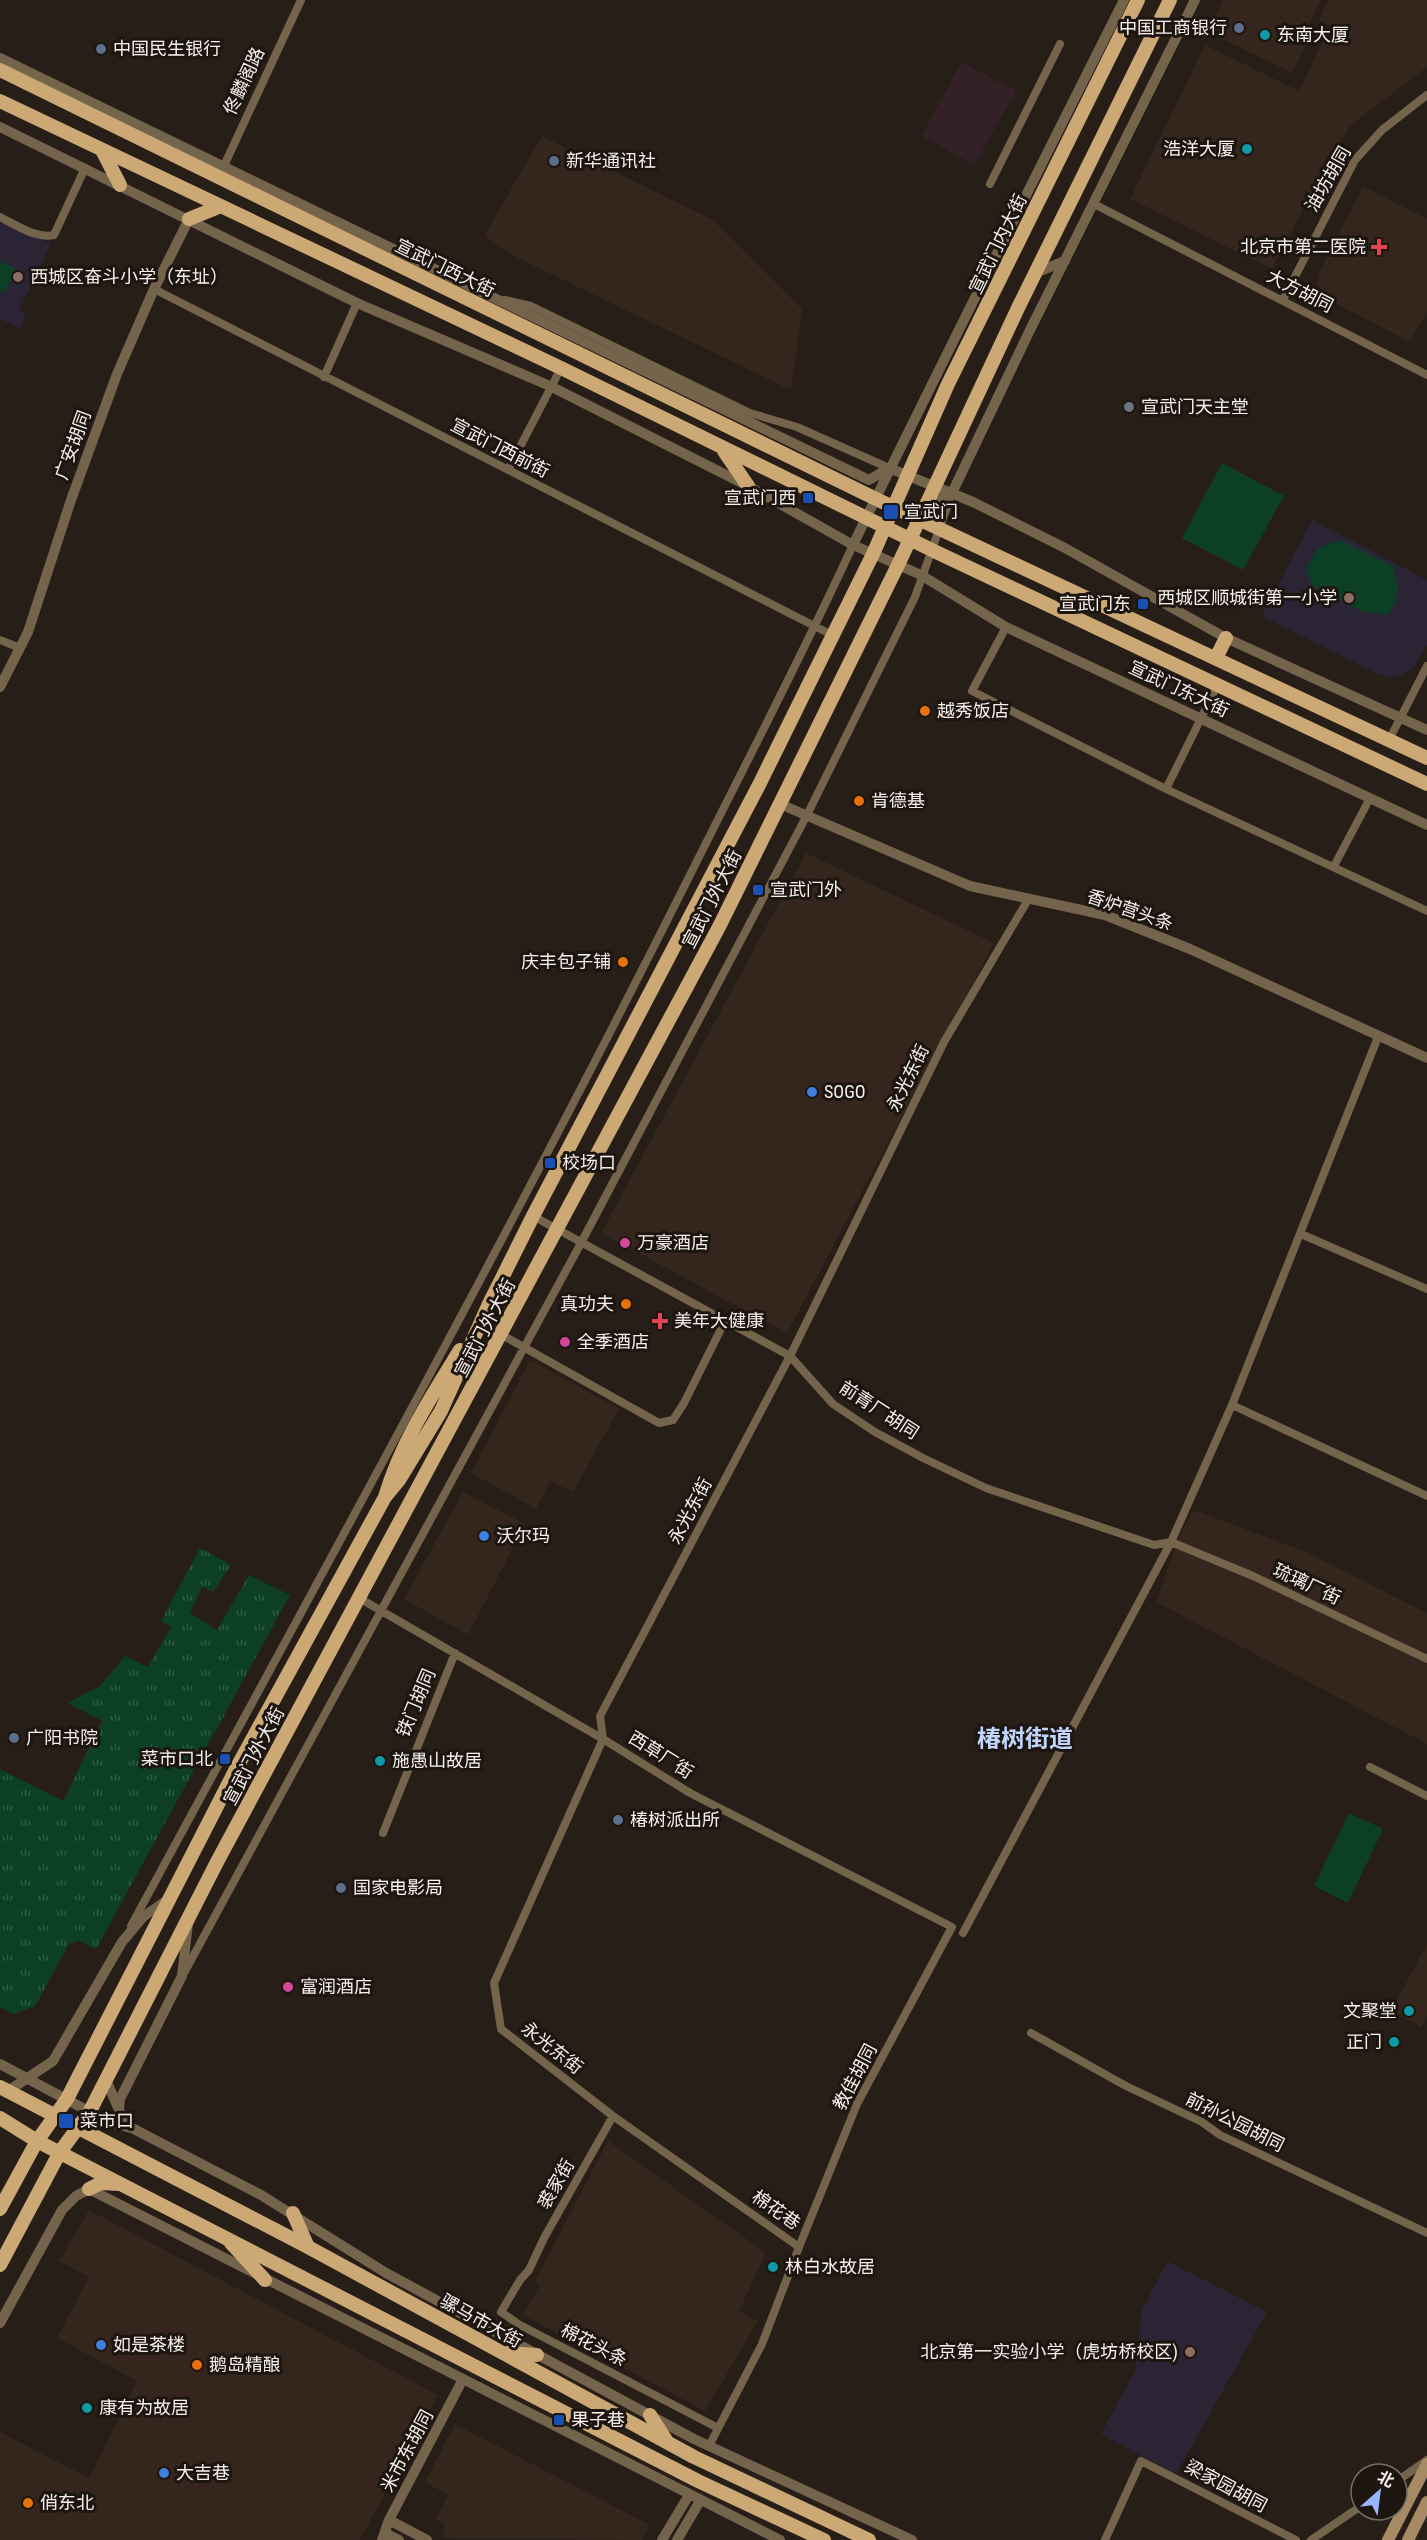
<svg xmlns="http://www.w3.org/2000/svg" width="1427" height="2540" font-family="'Roboto Condensed','Noto Sans SC',sans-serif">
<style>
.built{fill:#34261c}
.industrial{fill:#342127}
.education{fill:#2a2434}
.park{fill:url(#park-tufts)}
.pitch{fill:#0d3f26}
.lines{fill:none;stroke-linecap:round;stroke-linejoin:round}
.minor{stroke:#75644c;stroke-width:8}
.tertiary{stroke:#75644c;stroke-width:10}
.secondary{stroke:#a58a63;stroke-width:12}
.primary{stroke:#cba874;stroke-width:14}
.service-dot{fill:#5c6f8a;stroke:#1d150f;stroke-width:2}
.culture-dot{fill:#0f9aa8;stroke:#1d150f;stroke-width:2}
.health-dot{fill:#e0444e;stroke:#1d150f;stroke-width:2}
.education-dot{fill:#8d6e63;stroke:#1d150f;stroke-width:2}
.worship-dot{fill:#6b7280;stroke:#1d150f;stroke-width:2}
.transit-dot{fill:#1a4fb4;stroke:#1d150f;stroke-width:2}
.food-dot{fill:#e8710a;stroke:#1d150f;stroke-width:2}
.shop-dot{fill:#3f7fe0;stroke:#1d150f;stroke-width:2}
.hotel-dot{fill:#d1479c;stroke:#1d150f;stroke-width:2}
.labels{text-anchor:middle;stroke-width:6;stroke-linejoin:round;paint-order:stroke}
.poi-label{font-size:18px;fill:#f7f0ec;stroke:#1d150f;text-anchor:start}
.street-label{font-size:18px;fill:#f7f0ec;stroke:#1d150f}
.district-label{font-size:24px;font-weight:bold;fill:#c1d4fc;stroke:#1d150f}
</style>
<defs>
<pattern id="park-tufts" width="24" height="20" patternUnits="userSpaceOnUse" patternTransform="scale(1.5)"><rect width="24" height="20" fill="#0d3f26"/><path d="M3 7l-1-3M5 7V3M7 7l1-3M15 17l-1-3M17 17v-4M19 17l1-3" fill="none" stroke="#315b46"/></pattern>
</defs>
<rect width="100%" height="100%" fill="#271e18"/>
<!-- built -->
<path class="built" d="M 1223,0 L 1321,0 L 1309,24 L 1312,33 L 1292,73 L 1208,32 Z
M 1328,0 L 1427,0 L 1427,67 L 1351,125 L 1319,178 L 1272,269 L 1130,199 L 1205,45 L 1299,91 L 1330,26 L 1319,20 Z
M 542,136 L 713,220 L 802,309 L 791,390 L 512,255 L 484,236 Z
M 1363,186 L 1427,219 L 1427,312 L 1410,342 L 1329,300 L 1321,293 L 1317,283 L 1318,275 Z
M 806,853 L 994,943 L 787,1333 L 601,1233 Z
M 530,1360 L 619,1409 L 573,1492 L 550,1481 L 536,1509 L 471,1473 Z
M 463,1492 L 525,1524 L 468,1635 L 404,1599 Z
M 1194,1510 L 1306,1552 L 1427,1613 L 1427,1744 L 1156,1602 L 1181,1532 Z
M 1427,1944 L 1427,2016 L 1421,2027 L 1391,2011 Z
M 608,2141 L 766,2253 L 739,2311 L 758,2321 L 705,2411 L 523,2315 L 540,2285 L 535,2281 Z
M 89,2210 L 438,2395 L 360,2540 L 0,2540 L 0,2432 L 89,2478 L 137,2381 L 57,2338 L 89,2277 L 59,2261 Z
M 455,2424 L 650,2525 L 642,2540 L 442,2538 L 445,2525 L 436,2519 L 448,2495 L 425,2482 Z"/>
<!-- industrial -->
<path class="industrial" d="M 961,62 L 1016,91 L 974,165 L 922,136 Z"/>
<!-- education -->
<path class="education" d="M 0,219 L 51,244 L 19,310 L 26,314 L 20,328 L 0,319 Z
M 1312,520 L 1427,580 L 1427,645 L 1415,665 L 1404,674 L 1391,678 L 1378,674 L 1262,616 Z
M 1167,2261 L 1267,2312 L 1176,2474 L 1101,2434 L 1135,2371 L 1142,2310 Z"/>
<!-- park -->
<path class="park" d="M 200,1548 L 231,1565 L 213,1592 L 202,1587 L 190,1613 L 217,1630 L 249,1575 L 290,1595 L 96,1949 L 79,1941 L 69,1944 L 35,2006 L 13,2014 L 0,2007 L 0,1769 L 63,1801 L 102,1721 L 68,1703 L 100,1686 L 125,1656 L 148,1667 L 171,1627 L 161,1621 Z"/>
<!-- pitch -->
<path class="pitch" d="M 0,261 L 16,269 L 4,293 L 0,291 Z
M 1222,463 L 1284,496 L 1243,570 L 1182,538 Z
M 1339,540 L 1393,566 C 1400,586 1399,597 1388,615 L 1363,612 L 1313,586 L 1306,569 L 1318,548 Z
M 1349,1813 L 1383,1829 L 1348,1903 L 1314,1886 Z"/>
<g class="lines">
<!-- minor -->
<path class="minor" d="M 222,170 L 301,0
M 990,184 L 1060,44
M 1094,204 L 1427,375
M 0,217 C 16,225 36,239 54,235 L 85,168
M 154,289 L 832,635
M 505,300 L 531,306 L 750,413 L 797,427 L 889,468
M 1283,300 L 1355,160 L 1382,130 L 1427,95
M 324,377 L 357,303
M 508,470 L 561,368
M 1006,627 L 972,691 L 1166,789 L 1427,911
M 0,640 L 20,648
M 1389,740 L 1427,666
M 1166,789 L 1218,684
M 1334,866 L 1369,800
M 1378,1037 L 1232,1405 L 1427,1496
M 533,1216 L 790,1356 L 833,1404 L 875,1432 L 923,1458 L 986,1488 L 1154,1545 L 1171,1542 L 1253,1576 L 1427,1659
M 1301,1234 L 1427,1289
M 502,1335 L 659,1423 L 673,1420 L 684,1403 L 725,1321
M 359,1598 L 603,1739 L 690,1793 L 952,1927 L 857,2104 L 799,2247
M 1370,1767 L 1427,1796
M 383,1833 L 455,1653
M 131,1926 C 320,1577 512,1230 690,875 C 745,765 802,656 853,545
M 963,1933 L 1171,1542 L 1232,1405
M 184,1973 L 581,1243 L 807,815 L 915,597 L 952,493
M 1031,2033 L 1126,2086 L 1202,2122 L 1220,2135 L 1427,2233
M 613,2116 L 544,2238 L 529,2270 L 520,2280 L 501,2312 L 520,2325 L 718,2428
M 709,2446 L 762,2344 L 799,2247 L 613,2116 L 501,2029 L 494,1983 L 603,1739 L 600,1716 L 790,1356 L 944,1042 L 1029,898
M 1397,2481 L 1427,2460
M 1105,2540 L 1141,2461 L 1296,2540
M 1311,2540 L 1361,2506"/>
<!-- tertiary -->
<path class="tertiary" d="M 0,58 L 869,480
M 0,127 L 357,303 L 550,386 L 748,486 L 853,545 L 921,575 L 1006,627 L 1427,825
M 1035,273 L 1065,261
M 869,480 L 889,468 L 973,502 L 1065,548 L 1226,638 L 1427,730
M 924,509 L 952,493 L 1030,330 L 1195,0
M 853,545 C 942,362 1033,181 1124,0
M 0,687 L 28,632 L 71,500 L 117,374 L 154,289 L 189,219
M 780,804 L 970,886 L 1105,915 L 1190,949 L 1427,1058
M 0,2064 L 109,2122 L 131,2128
M 106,2080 L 123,2119 L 132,2128 L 261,2195 L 386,2273 L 694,2439 L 912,2540
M 8,2091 L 53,2061 L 122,1942 L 143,1917 L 170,1898
M 119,2108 L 120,2099 L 182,1976 L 188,1923
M 0,2323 L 62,2210 L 76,2196 L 89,2189 L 780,2540
M 389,2520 L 427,2540
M 385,2533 L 399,2540
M 382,2540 L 389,2520 L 463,2379
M 662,2540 L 689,2495
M 677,2540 L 700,2501"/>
<!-- secondary -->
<path class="secondary" d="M 1388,2540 L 1427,2464
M 1408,2540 L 1427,2502"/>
<!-- primary -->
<path class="primary" d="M 0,70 L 874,498 L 1427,758
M 0,101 L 561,368 L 936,552 L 1427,784
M 103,152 L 120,185
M 189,219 L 221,206
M 724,451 L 748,486
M 1216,658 L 1226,638
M 385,1497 L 399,1480 L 441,1411 L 488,1306 L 533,1216 L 759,785 L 873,554 L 948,384 L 1138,0
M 0,2087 L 308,2247 L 694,2457 L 869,2540
M 0,2118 L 37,2141 L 698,2481 L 824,2540
M 89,2189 L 101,2183 L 119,2184
M 0,2209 L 37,2141 L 67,2099 L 237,1767 L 385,1497 C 401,1443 431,1397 460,1350
M 293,2213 L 308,2247
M 231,2243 L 265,2280
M 0,2265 L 60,2152 L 90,2111 L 217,1862 L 720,925 L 898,565 L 1018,308 L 1170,0
M 507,2353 L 537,2355
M 650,2415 L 666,2440"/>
</g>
<!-- markers -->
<g class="service-dot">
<circle cx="1239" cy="28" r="6"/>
<circle cx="101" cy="49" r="6"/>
<circle cx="554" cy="161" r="6"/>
<circle cx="14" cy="1738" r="6"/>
<circle cx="618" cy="1820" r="6"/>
<circle cx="341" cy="1888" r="6"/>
</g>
<g class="culture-dot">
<circle cx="1265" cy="35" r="6"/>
<circle cx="1247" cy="149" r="6"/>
<circle cx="380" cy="1761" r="6"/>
<circle cx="1409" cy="2011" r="6"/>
<circle cx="1394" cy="2042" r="6"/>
<circle cx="773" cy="2267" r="6"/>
<circle cx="87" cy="2408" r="6"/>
</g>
<g class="health-dot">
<path d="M1376 238h6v6h6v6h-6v6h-6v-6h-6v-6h6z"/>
<path d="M657 1312h6v6h6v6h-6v6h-6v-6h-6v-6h6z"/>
</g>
<g class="education-dot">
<circle cx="18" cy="277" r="6"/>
<circle cx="1349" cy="598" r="6"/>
<circle cx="1190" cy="2352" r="6"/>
</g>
<circle class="worship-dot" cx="1129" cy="407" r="6"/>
<g class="transit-dot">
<rect x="802" y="492" width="12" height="12" rx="3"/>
<rect x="883" y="504" width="16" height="16" rx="3"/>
<rect x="1137" y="598" width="12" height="12" rx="3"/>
<rect x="752" y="884" width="12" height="12" rx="3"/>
<rect x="544" y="1157" width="12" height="12" rx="3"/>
<rect x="219" y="1753" width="12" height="12" rx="3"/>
<rect x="58" y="2113" width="16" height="16" rx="3"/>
<rect x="553" y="2414" width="12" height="12" rx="3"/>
</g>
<g class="food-dot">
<circle cx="925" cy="711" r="6"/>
<circle cx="859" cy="801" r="6"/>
<circle cx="623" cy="962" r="6"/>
<circle cx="626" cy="1304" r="6"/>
<circle cx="197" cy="2365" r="6"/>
<circle cx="28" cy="2503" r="6"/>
</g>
<g class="shop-dot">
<circle cx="812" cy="1092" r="6"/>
<circle cx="484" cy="1536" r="6"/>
<circle cx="101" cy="2345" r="6"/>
<circle cx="164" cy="2473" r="6"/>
</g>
<g class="hotel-dot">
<circle cx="625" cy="1243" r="6"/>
<circle cx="565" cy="1342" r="6"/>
<circle cx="288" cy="1987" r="6"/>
</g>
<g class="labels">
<!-- poi labels -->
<g class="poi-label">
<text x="1227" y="34" text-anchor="end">中国工商银行</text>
<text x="1277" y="41">东南大厦</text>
<text x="113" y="55">中国民生银行</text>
<text x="1235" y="155" text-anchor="end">浩洋大厦</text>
<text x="566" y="167">新华通讯社</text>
<text x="1366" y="253" text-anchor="end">北京市第二医院</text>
<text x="30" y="283">西城区奋斗小学（东址）</text>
<text x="1141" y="413">宣武门天主堂</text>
<text x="796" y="504" text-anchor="end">宣武门西</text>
<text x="904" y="518">宣武门</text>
<text x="1337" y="604" text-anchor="end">西城区顺城街第一小学</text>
<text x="1131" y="610" text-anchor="end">宣武门东</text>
<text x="937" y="717">越秀饭店</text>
<text x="871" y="807">肯德基</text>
<text x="770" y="896">宣武门外</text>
<text x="611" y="968" text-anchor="end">庆丰包子铺</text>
<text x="824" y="1098">SOGO</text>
<text x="562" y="1169">校场口</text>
<text x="637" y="1249">万豪酒店</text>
<text x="614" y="1310" text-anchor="end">真功夫</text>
<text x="674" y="1327">美年大健康</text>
<text x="577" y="1348">全季酒店</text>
<text x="496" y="1542">沃尔玛</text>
<text x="26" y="1744">广阳书院</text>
<text x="213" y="1765" text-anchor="end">菜市口北</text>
<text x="392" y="1767">施愚山故居</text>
<text x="630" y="1826">椿树派出所</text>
<text x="353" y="1894">国家电影局</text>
<text x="300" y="1993">富润酒店</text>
<text x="1397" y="2017" text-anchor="end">文聚堂</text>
<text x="1382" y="2048" text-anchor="end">正门</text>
<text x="80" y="2127">菜市口</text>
<text x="785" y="2273">林白水故居</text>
<text x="113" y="2351">如是茶楼</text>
<text x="1178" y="2358" text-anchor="end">北京第一实验小学（虎坊桥校区)</text>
<text x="209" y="2371">鹅岛精酿</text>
<text x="99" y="2414">康有为故居</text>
<text x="571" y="2426">果子巷</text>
<text x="176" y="2479">大吉巷</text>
<text x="40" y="2509">俏东北</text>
</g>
<!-- street labels -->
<g class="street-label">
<text transform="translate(244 81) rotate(-65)" y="6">佟麟阁路</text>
<text transform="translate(1328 179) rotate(-60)" y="6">油坊胡同</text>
<text transform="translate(998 244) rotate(-64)" y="6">宣武门内大街</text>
<text transform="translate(445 268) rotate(26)" y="6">宣武门西大街</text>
<text transform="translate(1300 291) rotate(27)" y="6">大方胡同</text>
<text transform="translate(73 445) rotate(-70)" y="6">广安胡同</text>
<text transform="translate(500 448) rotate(27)" y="6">宣武门西前街</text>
<text transform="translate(1179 689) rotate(25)" y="6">宣武门东大街</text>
<text transform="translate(712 899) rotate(-63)" y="6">宣武门外大街</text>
<text transform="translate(1130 910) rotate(19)" y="6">香炉营头条</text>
<text transform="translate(908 1078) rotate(-64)" y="6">永光东街</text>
<text transform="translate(485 1328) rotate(-62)" y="6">宣武门外大街</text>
<text transform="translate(879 1410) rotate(33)" y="6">前青厂胡同</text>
<text transform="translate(690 1511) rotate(-62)" y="6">永光东街</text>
<text transform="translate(1307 1584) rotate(25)" y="6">琉璃厂街</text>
<text transform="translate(416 1703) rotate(-67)" y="6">铁门胡同</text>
<text transform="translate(661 1755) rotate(32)" y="6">西草厂街</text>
<text transform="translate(254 1756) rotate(-62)" y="6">宣武门外大街</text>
<text transform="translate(552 2048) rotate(38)" y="6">永光东街</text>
<text transform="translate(855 2077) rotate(-62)" y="6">教佳胡同</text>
<text transform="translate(1235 2122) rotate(27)" y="6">前孙公园胡同</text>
<text transform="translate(556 2184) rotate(-60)" y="6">裘家街</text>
<text transform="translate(776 2210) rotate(35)" y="6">棉花巷</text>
<text transform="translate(481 2321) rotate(29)" y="6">骡马市大街</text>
<text transform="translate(594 2345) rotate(27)" y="6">棉花头条</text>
<text transform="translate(407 2451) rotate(-62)" y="6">米市东胡同</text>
<text transform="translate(1226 2486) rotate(28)" y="6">梁家园胡同</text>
</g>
<!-- district labels -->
<g class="district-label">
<text x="1025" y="1747">椿树街道</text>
</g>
</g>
<!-- north arrow -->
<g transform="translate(1379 2492) rotate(28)"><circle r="28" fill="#1d150f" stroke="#746d67" stroke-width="1.5"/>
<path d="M0-4.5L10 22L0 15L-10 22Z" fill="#96b6fd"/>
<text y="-9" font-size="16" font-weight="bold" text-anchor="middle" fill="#f7f0ec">北</text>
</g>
</svg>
